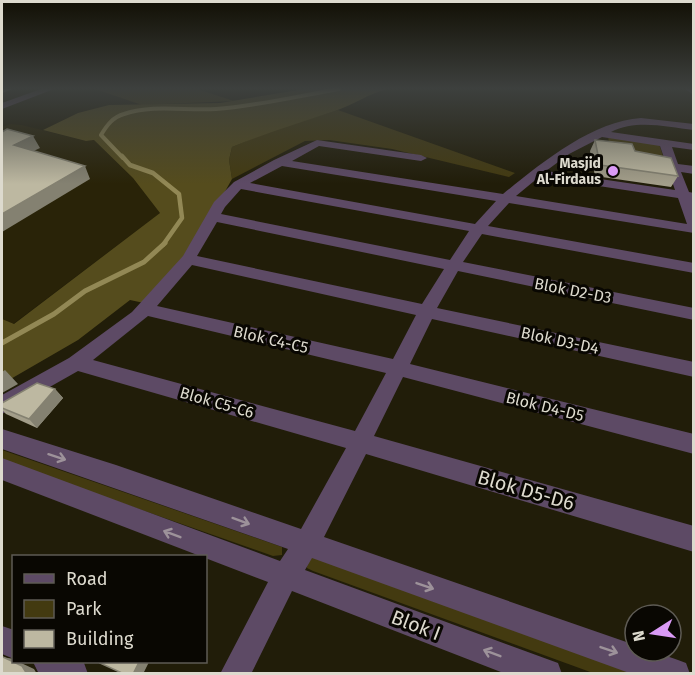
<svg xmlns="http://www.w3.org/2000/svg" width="695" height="675" font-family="'Fira Sans',sans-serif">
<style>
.built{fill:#292308}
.green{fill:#433a10}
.forest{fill:#554c1d}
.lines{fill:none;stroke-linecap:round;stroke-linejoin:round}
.stream-far2{stroke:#928855;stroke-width:4}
.stream-far1{stroke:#928855;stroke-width:4.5}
.stream{stroke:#928855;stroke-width:5}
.minor{fill:#5d4a65;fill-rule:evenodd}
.wall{fill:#a39e8a}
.shaded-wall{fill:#848171}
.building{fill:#bdb8a1;stroke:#848171;stroke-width:1.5}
.oneway{stroke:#9d929a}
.poi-dot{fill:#da9af6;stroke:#090702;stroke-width:2}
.labels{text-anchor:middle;stroke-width:6;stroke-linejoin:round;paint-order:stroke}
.far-poi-label{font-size:14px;font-weight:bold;fill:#dddace;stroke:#090702;text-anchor:end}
.street-label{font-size:16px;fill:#dddace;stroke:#090702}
.near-street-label{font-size:20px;fill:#dddace;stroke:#090702}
</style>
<rect width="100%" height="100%" fill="#211d09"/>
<!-- built -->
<path class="built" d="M 10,124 L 22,125 L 86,141 L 94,140 L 133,178 L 160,213 L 13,324 L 2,319 L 2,127 Z"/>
<!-- green -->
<path class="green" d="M 95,89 L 197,89 L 234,101 L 142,105 Z
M 338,110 L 515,173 L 509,177 L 392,149 L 329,140 L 305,141 L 232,179 L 229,160 L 232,147 L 270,131 Z
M 608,137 L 659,144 L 664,159 L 611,152 Z
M 2,450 L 282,547 L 282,555 L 273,556 L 2,461 Z
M 312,557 L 633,673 L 593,673 L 313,571 L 307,568 L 306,562 Z"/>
<!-- forest -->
<path class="forest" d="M 304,89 L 387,89 C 368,94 353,105 335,111 C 300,123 266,133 232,147 L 229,160 L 232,179 L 199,238 L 144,303 L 130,300 L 78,340 L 2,384 L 2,319 L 14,324 L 160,213 L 133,178 L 94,140 L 86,141 L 43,130 L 78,113 L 109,105 L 220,103 Z"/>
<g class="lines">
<!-- stream-far2 -->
<path class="stream-far2" d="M 123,158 L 101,135 C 107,125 113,117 124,114 C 153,104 186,111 216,109 C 257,106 298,96 339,89"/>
<!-- stream-far1 -->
<path class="stream-far1" d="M 122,156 L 130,165 L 153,173 L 179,194 L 182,218 L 163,245"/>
<!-- stream -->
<path class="stream" d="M 2,343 L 54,314 L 85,291 L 144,262 L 165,243"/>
<!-- minor -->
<path class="minor" d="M 41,89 L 54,89 L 2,109 L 2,103 Z
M 685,89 L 694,89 L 694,95 Z
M 641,118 L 694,124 L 694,130 C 666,127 637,119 611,132 L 694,144 L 694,150 L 672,147 L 678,164 L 694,166 L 694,174 L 681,172 L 689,192 L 694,193 L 694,233 L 509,203 L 488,226 L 694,263 L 694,273 L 482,234 L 463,262 L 694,308 L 694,320 L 458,271 L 437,308 L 694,362 L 694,377 L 432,319 L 410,364 L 694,434 L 694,454 L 403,377 L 374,436 L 694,526 L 694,552 L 366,454 L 324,537 L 635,645 L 635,651 C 654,651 668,656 686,663 L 690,674 L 632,674 L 312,558 L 305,570 L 547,659 L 558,663 L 562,674 L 506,674 L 292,591 L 251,674 L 220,674 L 268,582 L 2,480 L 2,458 L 280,561 L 288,549 L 2,449 L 2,429 L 116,465 L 301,529 L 346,448 L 78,371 L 2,414 L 2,395 L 69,358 L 132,312 L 183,256 L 214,202 L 234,182 L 274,160 L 317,140 L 421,155 L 427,158 L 421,161 L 319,146 L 292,161 L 503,194 C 540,164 592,121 641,118 ZM 602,137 L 660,146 L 675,190 L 546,171 L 569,154 ZM 282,166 L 496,201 L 475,224 L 250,183 ZM 539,177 L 678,198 L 687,224 L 516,196 ZM 241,189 L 469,231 L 450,260 L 221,214 L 225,207 ZM 217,222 L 444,269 L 422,304 L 197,256 ZM 192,265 L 416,315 L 393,359 L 157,306 ZM 148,316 L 386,373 L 355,431 L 93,360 Z
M 2,626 L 14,630 L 14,659 L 2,654 Z
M 33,662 L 80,662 L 84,663 L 88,674 L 39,674 Z"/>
</g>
<!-- wall -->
<path class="wall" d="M 595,140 L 635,151 L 678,176 L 671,187 L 595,176 L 590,151 Z
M 55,389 L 63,398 L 37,428 L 6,414 L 2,410 L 2,403 Z"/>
<!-- shaded-wall -->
<path class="shaded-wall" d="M 2,89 L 13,89 L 2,93 Z
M 33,136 L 40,148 L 21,157 L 14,145 Z
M 85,166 L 90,179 L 2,232 L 2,214 Z
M 5,370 L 18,384 L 2,393 L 2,372 Z
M 55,389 L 63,398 L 37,428 L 29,419 Z
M 2,657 L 14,659 L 14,662 L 19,662 L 34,669 L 37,674 L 27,674 L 2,658 Z
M 139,662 L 149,662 L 143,674 L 133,674 Z"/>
<!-- building -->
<path class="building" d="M 7,129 L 33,136 L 14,145 L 85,166 L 2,214 L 2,132 Z
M 595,140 L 632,144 L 635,151 L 671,158 L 678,176 L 600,165 Z
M 37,383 L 55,389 L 29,419 L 2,408 L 2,403 Z
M 2,657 L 3,657 L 22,666 L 27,674 L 2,674 Z
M 101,662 L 139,662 L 133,674 L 124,674 L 100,663 Z"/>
<!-- one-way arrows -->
<defs><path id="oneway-shaft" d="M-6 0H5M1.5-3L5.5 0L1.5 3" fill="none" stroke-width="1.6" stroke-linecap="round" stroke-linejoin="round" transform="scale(1.5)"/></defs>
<g class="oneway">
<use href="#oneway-shaft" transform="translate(57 457) rotate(18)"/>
<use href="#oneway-shaft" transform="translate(241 521) rotate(20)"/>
<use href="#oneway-shaft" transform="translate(172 534) rotate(-159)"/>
<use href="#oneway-shaft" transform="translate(425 586) rotate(19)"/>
<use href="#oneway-shaft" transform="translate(609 650) rotate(19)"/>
<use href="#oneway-shaft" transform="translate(492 653) rotate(-159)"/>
</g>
<!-- sky -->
<linearGradient id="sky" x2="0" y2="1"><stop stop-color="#121005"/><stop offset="0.48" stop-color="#3d403e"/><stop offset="1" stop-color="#3d403e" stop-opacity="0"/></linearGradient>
<rect width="695" height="184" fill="url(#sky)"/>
<!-- markers -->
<circle class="poi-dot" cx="613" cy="171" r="6"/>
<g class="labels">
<!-- far-poi labels -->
<g class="far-poi-label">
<text x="601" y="168">Masjid<tspan x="601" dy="16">Al-Firdaus</tspan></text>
</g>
<!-- street labels -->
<g class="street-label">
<text transform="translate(573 290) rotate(11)" y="6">Blok D2-D3</text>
<text transform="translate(271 339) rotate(13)" y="6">Blok C4-C5</text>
<text transform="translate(560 340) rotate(12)" y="6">Blok D3-D4</text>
<text transform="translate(217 402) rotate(16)" y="6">Blok C5-C6</text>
<text transform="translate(545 406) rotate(14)" y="6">Blok D4-D5</text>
</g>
<!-- near-street labels -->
<g class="near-street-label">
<text transform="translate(526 490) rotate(16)" y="7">Blok D5-D6</text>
<text transform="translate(416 625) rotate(21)" y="7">Blok I</text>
</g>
</g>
<!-- border -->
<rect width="695" height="675" fill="none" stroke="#dddace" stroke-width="6"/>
<!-- legend -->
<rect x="12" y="555" width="195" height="108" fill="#090702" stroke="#5e5b54" stroke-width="1.5"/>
<rect x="24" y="574" width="30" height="9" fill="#5d4a65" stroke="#5e5b54" stroke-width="1.5"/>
<text x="66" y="585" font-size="18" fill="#dddace">Road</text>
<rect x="24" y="600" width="30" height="18" fill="#433a10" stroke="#5e5b54" stroke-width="1.5"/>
<text x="66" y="615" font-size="18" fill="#dddace">Park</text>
<rect x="24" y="630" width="30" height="18" fill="#bdb8a1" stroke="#5e5b54" stroke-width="1.5"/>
<text x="66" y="645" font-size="18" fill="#dddace">Building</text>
<!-- north arrow -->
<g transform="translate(653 633) rotate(258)"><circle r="28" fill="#090702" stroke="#5e5b54" stroke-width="1.5"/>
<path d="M0-4.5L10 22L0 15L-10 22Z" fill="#da9af6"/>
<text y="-9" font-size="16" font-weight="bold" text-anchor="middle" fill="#dddace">N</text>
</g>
</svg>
